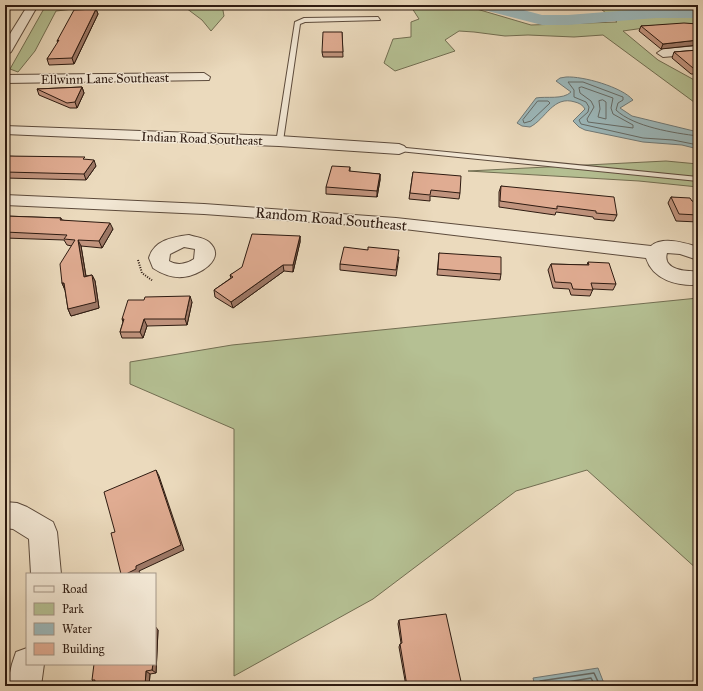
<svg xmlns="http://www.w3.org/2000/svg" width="703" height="691" font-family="'IM FELL Great Primer',serif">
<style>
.green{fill:#b5c093;stroke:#726e52}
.water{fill:#9cb8bb;stroke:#707977}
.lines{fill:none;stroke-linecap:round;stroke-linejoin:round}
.shore-far1{stroke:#656a66;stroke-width:1}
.shore{stroke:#656a66;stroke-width:1.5}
.river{fill:#9cb8bb;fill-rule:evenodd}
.service-casing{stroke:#5d4b3c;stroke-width:2}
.minor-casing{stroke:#5d4b3c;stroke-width:2}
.tertiary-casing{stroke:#5d4b3c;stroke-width:2}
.path{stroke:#2e1b11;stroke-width:2;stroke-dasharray:1 1.5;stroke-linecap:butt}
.service{fill:#f2e7d4;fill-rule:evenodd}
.minor{fill:#f2e7d4;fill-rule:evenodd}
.tertiary{fill:#f2e7d4;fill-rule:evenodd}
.wall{fill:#c1947e;stroke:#2e1b11}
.shaded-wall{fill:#9d7866;stroke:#2e1b11}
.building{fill:#e0ac92;stroke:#2e1b11}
.labels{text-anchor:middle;stroke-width:3;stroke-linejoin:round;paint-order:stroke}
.far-street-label{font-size:13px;fill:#2e1b11;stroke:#f2e7d4}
.street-label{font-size:15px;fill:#2e1b11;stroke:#f2e7d4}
</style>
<rect width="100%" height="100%" fill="#ebdabd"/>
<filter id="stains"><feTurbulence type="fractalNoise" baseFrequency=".005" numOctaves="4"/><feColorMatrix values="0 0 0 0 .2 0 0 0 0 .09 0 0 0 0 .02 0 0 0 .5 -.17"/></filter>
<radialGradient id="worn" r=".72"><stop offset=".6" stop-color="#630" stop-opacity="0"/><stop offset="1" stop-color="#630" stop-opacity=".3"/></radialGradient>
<!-- green -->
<path class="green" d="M 46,5 L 109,5 L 56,11 L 35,51 L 18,72 L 10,69 Z
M 182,5 L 222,5 L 224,16 L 211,31 L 202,20 Z
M 410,5 L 463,5 L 531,25 L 617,22 L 596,5 L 698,5 L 698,24 L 665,25 L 623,31 L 658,60 L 698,82 L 698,105 L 603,35 L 574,37 L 528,35 L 505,36 L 474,32 L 459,31 L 445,40 L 455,51 L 395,71 L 384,63 L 393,39 L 411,37 L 411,22 L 419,19 Z
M 666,161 L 698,164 L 698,187 L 639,181 L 468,171 Z
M 698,298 L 698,570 L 587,470 L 516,491 L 373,599 L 234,676 L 234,429 L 130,384 L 130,362 L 232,345 Z"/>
<!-- water -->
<path class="water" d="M 566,77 C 583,76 622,87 633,100 L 620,108 L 632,116 L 698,132 L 698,149 L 682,145 L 643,142 L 585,130 L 579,127 L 573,121 L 585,109 C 583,105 579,103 575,102 C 553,95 546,119 530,127 L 522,126 L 517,123 L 536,98 C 546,96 563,100 571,92 L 556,81 L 560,78 Z
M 598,668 L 605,686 L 535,686 L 533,678 Z"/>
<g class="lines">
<!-- shore-far1 -->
<path class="shore-far1" d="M 582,87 L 613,98 L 611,108 L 613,114 L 633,125 L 633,128 L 588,122 L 587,119 L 594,107 L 591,101 L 580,93 L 579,88 Z
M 603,100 L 606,102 L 606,119 L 598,117 L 600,109 L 599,101 Z
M 538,101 L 548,101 L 550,103 L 531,121 L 524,123 L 523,120 Z
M 698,136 C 674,133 634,127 616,110 L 618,103 L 623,100 L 623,97 L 583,82 L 568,82 L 574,90 L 574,97 L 586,102 L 589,107 L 588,112 L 579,120 L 581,124 L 643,138 L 673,140 L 698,145"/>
<!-- shore -->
<path class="shore" d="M 539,686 L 540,681 L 594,673 L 600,686
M 544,686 L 591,678 L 595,686"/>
<!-- river -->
<path class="river" d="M 478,5 L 505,5 L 542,15 L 568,15 L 656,8 L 698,8 L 698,18 L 656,18 L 568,25 L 542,25 L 480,9 Z"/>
<defs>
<path id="service" d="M 378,17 L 380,20 L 305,22 L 300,24 L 283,141 L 276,143 L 295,22 L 304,18 Z
M 396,147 L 698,177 L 698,181 L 399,151 L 395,149 Z"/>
<path id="minor" d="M 5,5 L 33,5 L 28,8 L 5,9 Z
M 698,46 L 698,54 L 663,57 L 657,53 L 663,49 Z
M 204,73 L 210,77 L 209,80 L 5,83 L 5,75 Z
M 5,126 L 279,136 L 399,144 L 404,146 L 407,149 L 404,152 L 399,154 L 279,146 L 5,134 Z
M 5,195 L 204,204 L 396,218 L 651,246 C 663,236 685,243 698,247 L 698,260 L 680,254 L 667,253 C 662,270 686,272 698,271 L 698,285 C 677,286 653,280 646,258 L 396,228 L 204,214 L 5,205 Z
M 189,235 C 195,237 205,238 209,242 C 228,259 198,276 183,277 C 172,278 162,274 153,268 L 149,258 C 154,240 173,237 189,235 ZM 184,247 L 195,249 L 194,259 C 187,264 177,266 169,261 L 170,254 Z
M 5,502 L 17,503 L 27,507 L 53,522 L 57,532 L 61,574 L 31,574 L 29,539 L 13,529 L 5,528 Z
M 27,648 L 27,664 L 44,664 L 41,686 L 7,686 L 12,664 L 16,652 Z"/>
<path id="tertiary" d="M 28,5 L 38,5 L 11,52 L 5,56 L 5,42 Z"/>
</defs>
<!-- service casing -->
<use href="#service" class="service-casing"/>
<!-- minor casing -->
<use href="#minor" class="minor-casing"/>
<!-- tertiary casing -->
<use href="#tertiary" class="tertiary-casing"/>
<!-- path -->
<path class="path" d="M 138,260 L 142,273 L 153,281"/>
<!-- service -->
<use href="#service" class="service"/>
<!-- minor -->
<use href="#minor" class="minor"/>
<!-- tertiary -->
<use href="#tertiary" class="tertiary"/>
</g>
<!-- wall -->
<path class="wall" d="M 96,9 L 98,14 L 74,64 L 49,65 L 47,59 L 58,43 L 57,41 Z
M 698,24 L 661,49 L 639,31 L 641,26 Z
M 342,32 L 343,57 L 323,57 L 322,52 Z
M 698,50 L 698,74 L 691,74 L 672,58 L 674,52 Z
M 82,87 L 84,93 L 77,108 L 70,108 L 39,95 L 37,89 Z
M 5,156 L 86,160 L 96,166 L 86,180 L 5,178 Z
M 350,167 L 350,172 L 380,174 L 380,180 L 377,197 L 326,194 L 326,187 Z
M 413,172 L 460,193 L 459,199 L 430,196 L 430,201 L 409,199 Z
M 501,186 L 617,215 L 614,221 L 594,219 L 593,217 L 556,212 L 555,215 L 499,207 L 499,192 Z
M 671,197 L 692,201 L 698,204 L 698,222 L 676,221 L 668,203 Z
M 5,216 L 61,218 L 62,220 L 113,229 L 102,248 L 81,246 L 86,276 L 92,275 L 95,281 L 99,308 L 71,316 L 68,309 L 65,290 L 62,283 L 72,246 L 67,245 L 64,240 L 5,238 Z
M 300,236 L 300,242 L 293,272 L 284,271 L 233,308 L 215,297 L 214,290 L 231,278 L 230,275 Z
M 368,250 L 399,257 L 396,276 L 340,270 L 340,264 Z
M 439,253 L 501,274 L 500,280 L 437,275 Z
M 588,262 L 616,284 L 613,290 L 593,289 L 590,296 L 571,295 L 569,289 L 553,288 L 548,270 L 551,264 L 587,265 Z
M 192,302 L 187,325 L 147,326 L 143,338 L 122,338 L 120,332 L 123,322 L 122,319 Z
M 399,620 L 462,686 L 406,686 L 399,647 L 400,644 L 401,643 L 398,624 Z
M 158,630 L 156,673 L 150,674 L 149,686 L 94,686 L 94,682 L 92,680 Z"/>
<!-- shaded-wall -->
<path class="shaded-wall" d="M 96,9 L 98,14 L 74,64 L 72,58 Z
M 698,40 L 698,45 L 661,49 L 663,44 Z
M 82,87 L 84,93 L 77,108 L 75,102 Z
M 94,160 L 96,166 L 86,180 L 84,174 Z
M 380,174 L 380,180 L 377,197 L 377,191 Z
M 110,223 L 113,229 L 102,248 L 99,241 Z
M 300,236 L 300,242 L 293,272 L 293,265 Z
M 78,240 L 81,246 L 87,283 L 84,277 Z
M 283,265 L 284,271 L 233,308 L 231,302 Z
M 92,275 L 95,281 L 99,308 L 71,316 L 68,309 Z
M 62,283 L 64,283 L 65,290 Z
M 190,296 L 192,302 L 187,325 L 185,319 Z
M 144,319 L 147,326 L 143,338 L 140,332 Z
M 156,470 L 159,476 L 184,550 L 139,571 L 140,573 L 139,574 L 126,574 L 136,566 Z
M 155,626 L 158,630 L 156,673 L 152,670 L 153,664 L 155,664 Z
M 146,671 L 150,674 L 149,686 L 145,686 Z"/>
<!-- building -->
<path class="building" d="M 96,9 L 72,58 L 47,59 L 59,40 L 57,41 L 74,10 Z
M 684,23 L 698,24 L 698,40 L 663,44 L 641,26 Z
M 323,32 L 342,32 L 343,52 L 322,52 Z
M 698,50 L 698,68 L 693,68 L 674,52 Z
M 82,87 L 75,102 L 67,103 L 37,89 Z
M 5,156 L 85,157 L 83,159 L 94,160 L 84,174 L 5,172 Z
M 332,166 L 350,167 L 349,171 L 380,174 L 377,191 L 326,187 Z
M 413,172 L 461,176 L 460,193 L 431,190 L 430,195 L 410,193 Z
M 501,186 L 614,197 L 617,215 L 596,213 L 596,211 L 557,206 L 557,209 L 500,201 Z
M 671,197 L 690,198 L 692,201 L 698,204 L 698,215 L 679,214 Z
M 5,216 L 61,218 L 60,220 L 110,223 L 99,241 L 78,240 L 84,277 L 92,275 L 96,302 L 68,309 L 64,283 L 62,283 L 60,264 L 75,240 L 64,239 L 67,235 L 5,232 Z
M 252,234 L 300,236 L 293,265 L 283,265 L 231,302 L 214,290 L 233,277 L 230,275 L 242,267 Z
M 344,247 L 368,250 L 368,247 L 399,250 L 396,270 L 340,264 Z
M 439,253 L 501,257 L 501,274 L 438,269 Z
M 588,262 L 609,263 L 616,284 L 591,283 L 593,290 L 573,289 L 571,283 L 555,282 L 551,264 L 589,265 Z
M 190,296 L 185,319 L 144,319 L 140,332 L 120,332 L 124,319 L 122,319 L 128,300 L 144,300 L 145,297 Z
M 156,470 L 181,545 L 136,566 L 136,569 L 126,574 L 121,574 L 111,533 L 115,532 L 104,492 Z
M 446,614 L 462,686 L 407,686 L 400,644 L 402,643 L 399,620 Z
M 94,664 L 153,664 L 152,670 L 146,671 L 145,686 L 94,686 L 95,680 L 92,680 Z"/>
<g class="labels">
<!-- far-street labels -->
<g class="far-street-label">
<text transform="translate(105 78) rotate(-1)" y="5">Ellwinn Lane Southeast</text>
<text transform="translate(202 138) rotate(2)" y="5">Indian Road Southeast</text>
</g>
<!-- street labels -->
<g class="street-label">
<text transform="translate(331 219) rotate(5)" y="5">Random Road Southeast</text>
</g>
</g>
<!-- margin -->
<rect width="703" height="691" fill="none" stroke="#ebdabd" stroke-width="20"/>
<rect x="6" y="6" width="691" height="679" fill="none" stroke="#2e1b11" stroke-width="2"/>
<rect x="10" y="10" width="683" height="671" fill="none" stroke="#2e1b11"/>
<!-- legend -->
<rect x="26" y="573" width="130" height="92" fill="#f2e7d4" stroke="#a49586"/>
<rect x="34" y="586" width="20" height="6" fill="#f2e7d4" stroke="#a49586"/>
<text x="62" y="593" font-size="12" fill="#2e1b11">Road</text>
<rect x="34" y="603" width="20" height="12" fill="#b5c093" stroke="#a49586"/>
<text x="62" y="613" font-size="12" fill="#2e1b11">Park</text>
<rect x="34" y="623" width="20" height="12" fill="#9cb8bb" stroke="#a49586"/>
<text x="62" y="633" font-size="12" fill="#2e1b11">Water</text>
<rect x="34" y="643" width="20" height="12" fill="#e0ac92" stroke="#a49586"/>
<text x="62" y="653" font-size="12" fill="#2e1b11">Building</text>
<rect width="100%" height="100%" filter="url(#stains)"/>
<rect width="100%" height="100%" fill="url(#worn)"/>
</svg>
